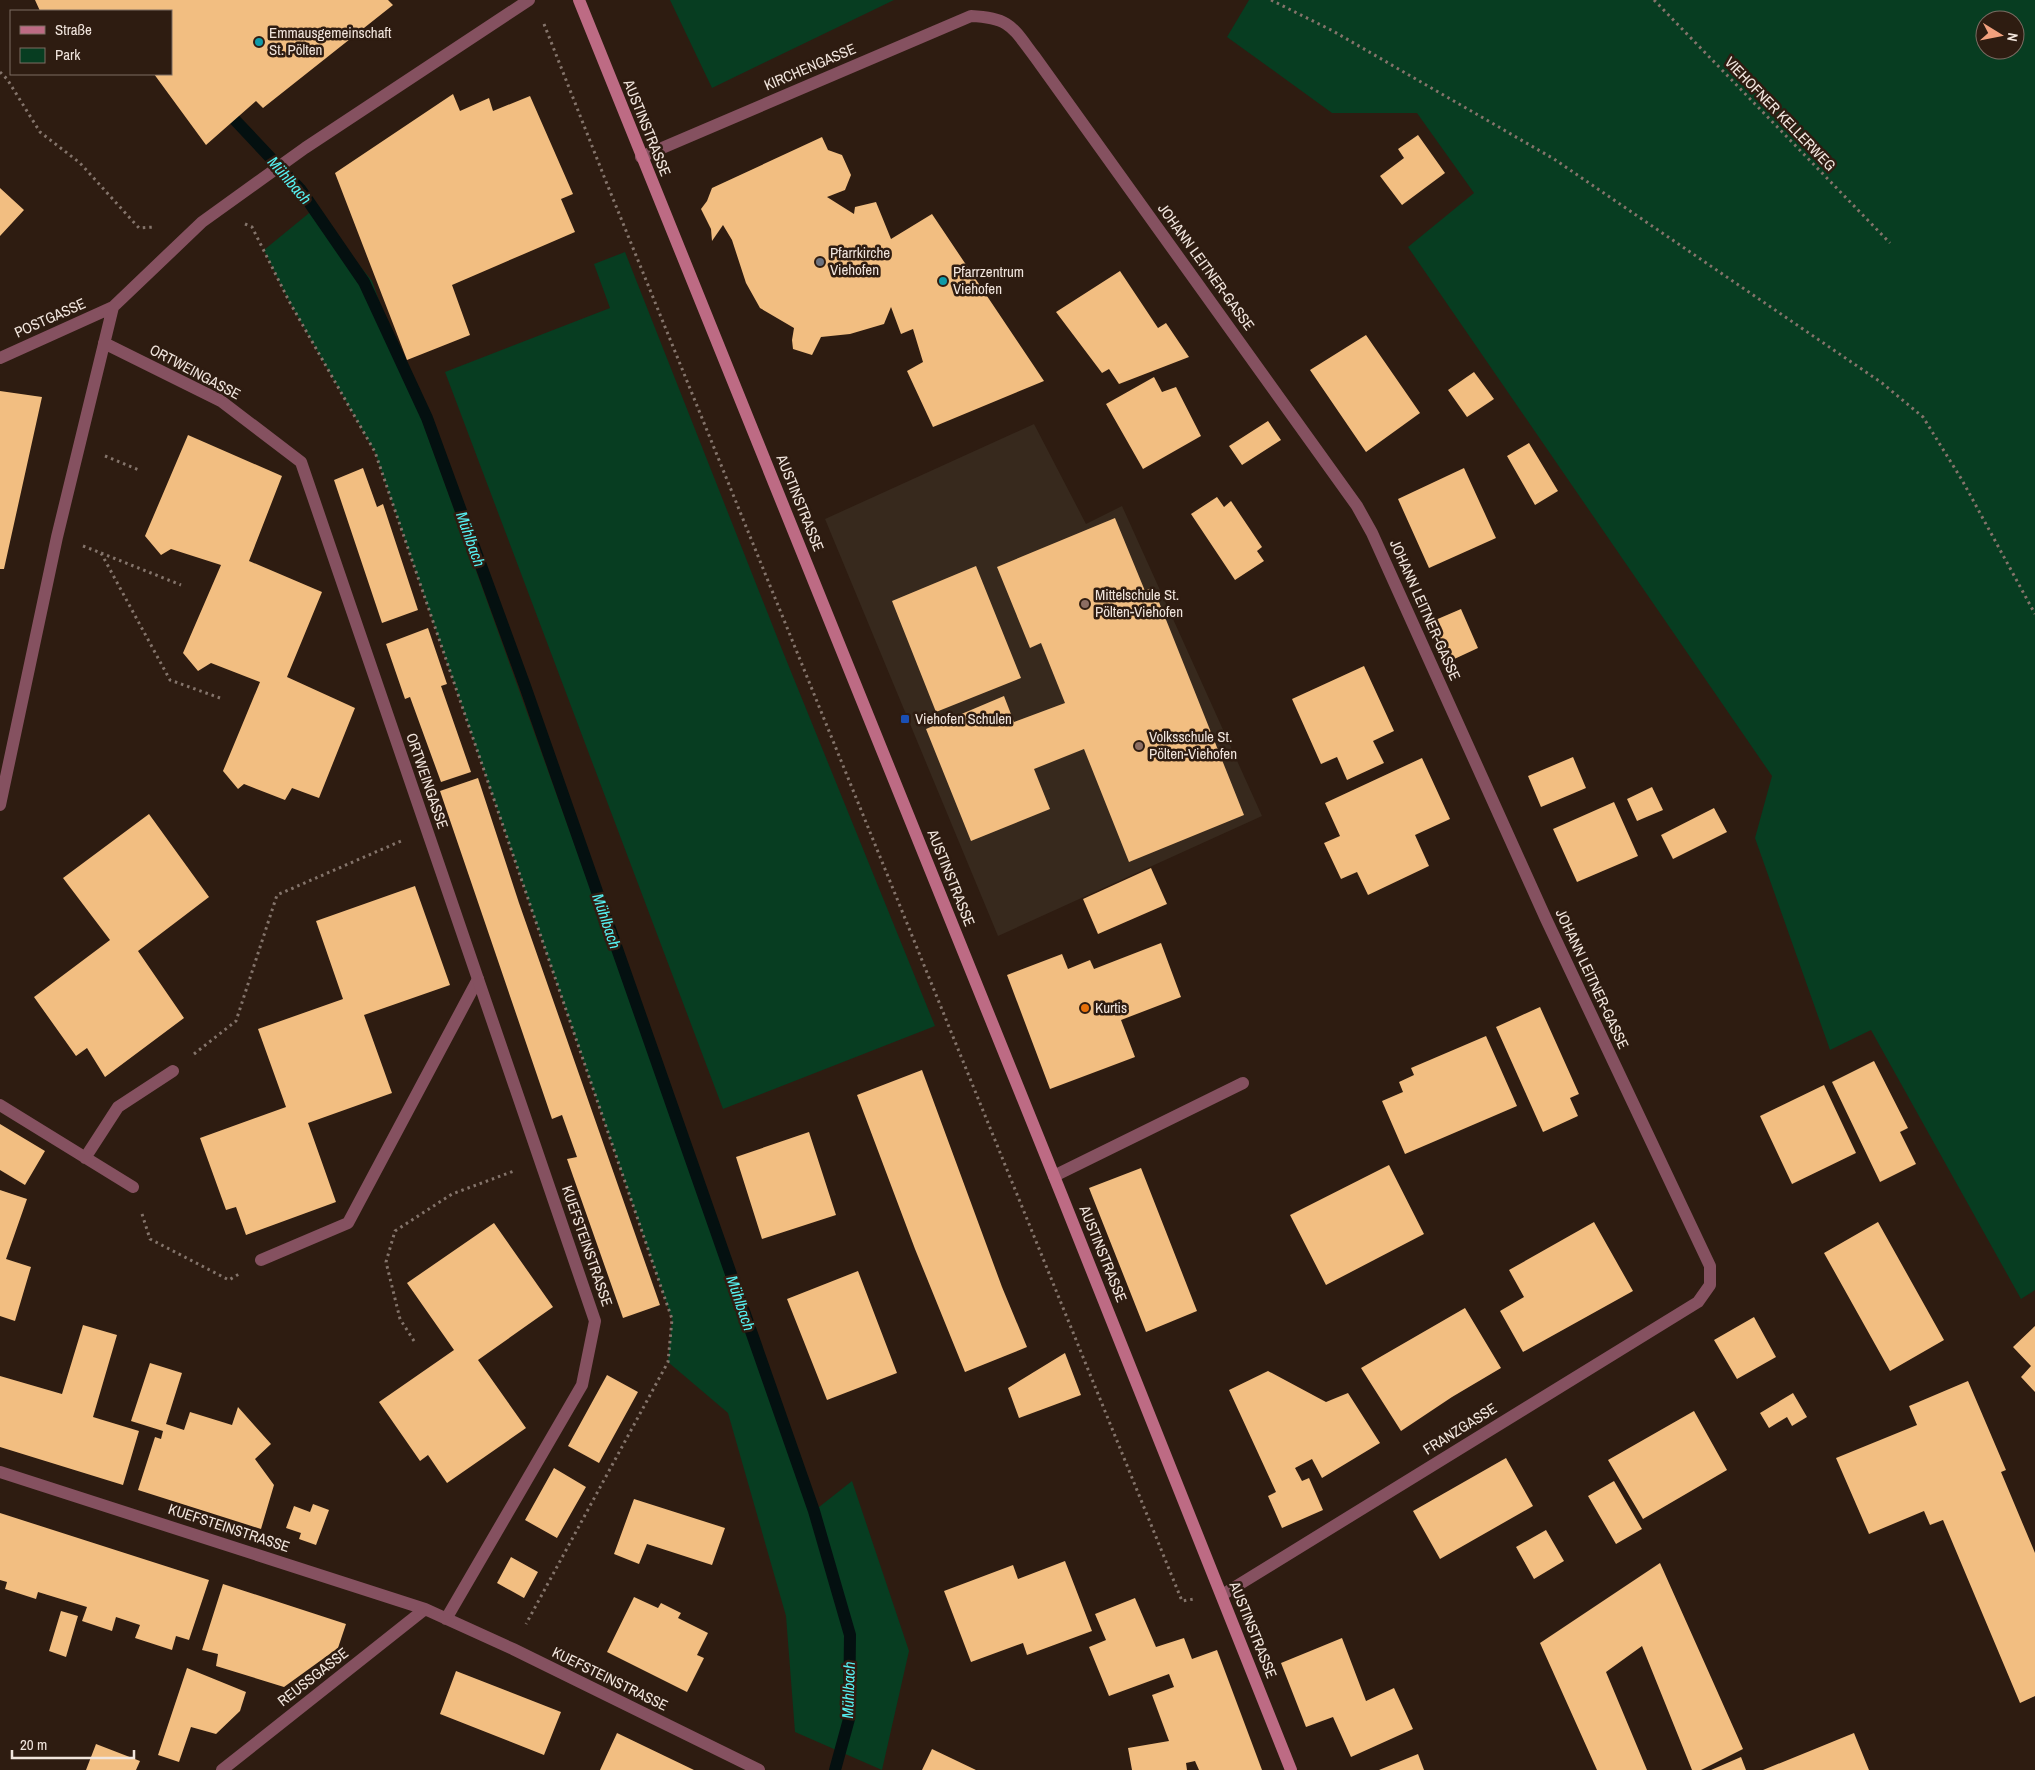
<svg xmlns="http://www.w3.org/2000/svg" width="2035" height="1770" font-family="'Archivo Narrow',sans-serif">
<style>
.education{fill:#37291d}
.green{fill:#073d21;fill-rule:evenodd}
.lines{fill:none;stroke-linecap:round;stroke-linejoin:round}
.stream{stroke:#041010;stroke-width:12}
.building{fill:#f2be81}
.path{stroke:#84746b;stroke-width:3;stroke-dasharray:2.5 4;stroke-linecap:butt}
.lane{stroke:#855160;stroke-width:12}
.street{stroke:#855160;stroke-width:12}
.secondary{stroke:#bd6b84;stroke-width:12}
.culture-dot{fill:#0f9aa8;stroke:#2e1c11;stroke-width:2}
.worship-dot{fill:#6b7280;stroke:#2e1c11;stroke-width:2}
.education-dot{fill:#8d6e63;stroke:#2e1c11;stroke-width:2}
.transit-dot{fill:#1a4fb4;stroke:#2e1c11;stroke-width:2}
.food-dot{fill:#e8710a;stroke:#2e1c11;stroke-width:2}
.labels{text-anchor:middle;stroke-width:5;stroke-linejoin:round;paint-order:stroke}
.poi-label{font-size:15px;fill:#f1e5dd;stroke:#2e1c11;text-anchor:start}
.street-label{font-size:15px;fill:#f1e5dd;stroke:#2e1c11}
.water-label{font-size:16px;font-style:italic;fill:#56f1f2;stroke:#2e1c11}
</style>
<rect width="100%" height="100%" fill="#2e1c11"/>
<!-- education -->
<path class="education" d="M 1034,424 L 1086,524 L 1122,506 L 1262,816 L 998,936 L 825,519 Z"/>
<!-- green -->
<path class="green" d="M 670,0 L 894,0 L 712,88 Z
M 1249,0 L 2035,0 L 2035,1290 L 2021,1299 L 1871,1030 L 1830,1050 L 1755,838 L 1772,776 L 1408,247 L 1474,193 L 1417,113 L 1332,113 L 1227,37 ZM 1985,20 L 2015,20 L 2015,50 L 1985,50 Z
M 314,209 L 372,281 L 814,1511 L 852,1481 L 909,1651 L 882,1770 L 795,1732 L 786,1616 L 728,1413 L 668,1362 L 672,1319 L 375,452 L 289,301 L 264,250 Z
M 625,252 L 783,652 L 935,1026 L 723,1109 L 445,372 L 610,308 L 594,264 Z"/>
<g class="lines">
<!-- stream -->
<path class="stream" d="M 235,120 L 300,189 L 364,282 L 427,418 L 525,686 L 814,1511 L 850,1635 L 849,1719 L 835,1770"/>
</g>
<!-- building -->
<path class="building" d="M 35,0 L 388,0 L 393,5 L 263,108 L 256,101 L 206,145 L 154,74 L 171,74 L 171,11 L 40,11 Z
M 453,94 L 460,111 L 489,98 L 493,111 L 530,96 L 573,194 L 561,199 L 575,232 L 452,285 L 470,335 L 407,360 L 335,173 Z
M 1418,135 L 1445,173 L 1402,205 L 1380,176 L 1404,158 L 1398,149 Z
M 822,137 L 828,150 L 842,155 L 851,175 L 845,190 L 827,197 L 854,214 L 855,207 L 876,202 L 891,239 L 932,214 L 1044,381 L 933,427 L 907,371 L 923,362 L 913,329 L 901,334 L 891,307 L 884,324 L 850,334 L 821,337 L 812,355 L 793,349 L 792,340 L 794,328 L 760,308 L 746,283 L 732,240 L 723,225 L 712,241 L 711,229 L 701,209 L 707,201 L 712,188 Z
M 0,188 L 24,210 L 0,236 Z
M 1120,271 L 1158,328 L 1166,323 L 1189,357 L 1119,384 L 1109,369 L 1102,373 L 1056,312 Z
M 1366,335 L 1420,413 L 1366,452 L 1310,370 Z
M 1474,372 L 1494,399 L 1467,417 L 1448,390 Z
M 1154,377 L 1162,392 L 1176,387 L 1201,436 L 1143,469 L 1106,404 Z
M 0,391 L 42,397 L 4,569 L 0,569 Z
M 1268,421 L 1281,440 L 1242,465 L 1229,446 Z
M 188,435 L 282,476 L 249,561 L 322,592 L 287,677 L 355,708 L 319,798 L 292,788 L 285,800 L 244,784 L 238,789 L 223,771 L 260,682 L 211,663 L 198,671 L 183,653 L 221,565 L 171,549 L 161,555 L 145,536 Z
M 1529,443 L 1558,491 L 1535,505 L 1507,456 Z
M 363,468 L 377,507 L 383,504 L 418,610 L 382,623 L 334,480 Z
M 1464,468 L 1496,538 L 1429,568 L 1398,499 Z
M 1217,497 L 1224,507 L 1231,501 L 1262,547 L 1257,551 L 1264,561 L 1235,580 L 1191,514 Z
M 1115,518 L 1145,591 L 1153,587 L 1244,815 L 1129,862 L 1084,749 L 1034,769 L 1050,809 L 971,841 L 926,729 L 1004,696 L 1014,722 L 1065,703 L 1041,643 L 1030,648 L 997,567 Z
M 976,566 L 1021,678 L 936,712 L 892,601 Z
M 1461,609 L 1478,648 L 1450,661 L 1433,621 Z
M 428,628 L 447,684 L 441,686 L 471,772 L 441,782 L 410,697 L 405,699 L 386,644 Z
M 1364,666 L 1394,731 L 1373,741 L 1384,763 L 1347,780 L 1337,757 L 1321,764 L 1292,699 Z
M 1573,757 L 1586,788 L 1541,807 L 1528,776 Z
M 1422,758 L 1450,819 L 1415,835 L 1429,866 L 1368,895 L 1357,872 L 1341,879 L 1324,843 L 1340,836 L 1325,803 Z
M 478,778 L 519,903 L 660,1305 L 623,1318 L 567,1159 L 577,1157 L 562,1115 L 552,1119 L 440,791 Z
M 1652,787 L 1663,810 L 1637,821 L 1627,799 Z
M 1614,802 L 1638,856 L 1577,882 L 1553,829 Z
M 1714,808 L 1727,832 L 1673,859 L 1661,835 Z
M 149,814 L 209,897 L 138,951 L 184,1018 L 105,1077 L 87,1048 L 76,1056 L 34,997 L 110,940 L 63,878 Z
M 1151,868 L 1167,904 L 1098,934 L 1083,899 Z
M 415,886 L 450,985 L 364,1015 L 392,1093 L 308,1123 L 336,1202 L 246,1235 L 236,1207 L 226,1210 L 200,1138 L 286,1107 L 258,1029 L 343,999 L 316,921 Z
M 1161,943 L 1181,997 L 1121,1020 L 1135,1057 L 1050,1089 L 1007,975 L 1062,954 L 1068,969 L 1090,960 L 1094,969 Z
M 1540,1007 L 1579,1094 L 1570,1098 L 1578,1116 L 1543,1132 L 1496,1027 Z
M 1486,1036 L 1517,1106 L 1405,1154 L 1382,1101 L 1403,1092 L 1399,1082 L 1414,1075 L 1411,1068 Z
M 1874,1061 L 1908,1128 L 1900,1132 L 1916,1164 L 1880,1182 L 1832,1082 Z
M 922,1070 L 1002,1287 L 1027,1347 L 965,1372 L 915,1249 L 857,1095 Z
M 1824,1085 L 1856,1153 L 1792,1184 L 1760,1116 Z
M 0,1124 L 45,1151 L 25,1185 L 0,1170 Z
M 809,1132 L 836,1215 L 762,1239 L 736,1157 Z
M 1389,1165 L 1424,1234 L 1326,1285 L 1290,1215 Z
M 1141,1168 L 1197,1311 L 1146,1332 L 1089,1188 Z
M 0,1190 L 27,1199 L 6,1259 L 31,1267 L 15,1321 L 0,1316 Z
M 1594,1222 L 1633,1291 L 1523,1352 L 1500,1311 L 1524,1297 L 1509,1270 Z
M 1878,1222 L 1944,1340 L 1890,1371 L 1824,1253 Z
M 494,1223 L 553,1307 L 478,1360 L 526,1428 L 447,1483 L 428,1455 L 420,1461 L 379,1402 L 454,1350 L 407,1283 Z
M 858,1271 L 897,1373 L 827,1400 L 787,1299 Z
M 1465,1308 L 1501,1368 L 1452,1397 L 1401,1431 L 1361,1368 Z
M 1754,1317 L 1776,1357 L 1737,1379 L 1714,1340 Z
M 83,1325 L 117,1335 L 93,1417 L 139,1431 L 123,1485 L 0,1447 L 0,1376 L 62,1394 Z
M 2035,1326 L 2035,1392 L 2021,1377 L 2031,1366 L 2013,1347 Z
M 1065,1353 L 1081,1395 L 1019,1418 L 1008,1388 Z
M 150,1363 L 182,1373 L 166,1424 L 184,1430 L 190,1412 L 232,1425 L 238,1407 L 271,1444 L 255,1459 L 274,1485 L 261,1529 L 138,1490 L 155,1437 L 161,1439 L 163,1431 L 131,1421 Z
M 1268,1371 L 1326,1402 L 1348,1393 L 1380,1443 L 1322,1478 L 1312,1459 L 1295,1468 L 1302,1481 L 1309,1478 L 1323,1510 L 1282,1528 L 1268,1496 L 1276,1492 L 1229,1390 Z
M 607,1375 L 638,1392 L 599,1463 L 568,1446 Z
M 1968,1381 L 2006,1470 L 2001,1472 L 2035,1553 L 2035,1696 L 2020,1703 L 1943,1520 L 1930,1525 L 1924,1511 L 1869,1534 L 1836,1458 L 1917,1425 L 1909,1406 Z
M 1793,1393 L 1807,1417 L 1792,1426 L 1787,1417 L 1769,1428 L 1760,1413 Z
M 1694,1411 L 1727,1470 L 1643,1519 L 1608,1460 Z
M 1506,1458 L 1533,1506 L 1440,1559 L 1413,1511 Z
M 554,1468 L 586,1487 L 557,1538 L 525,1520 Z
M 1614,1481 L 1642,1529 L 1616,1544 L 1588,1496 Z
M 634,1499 L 725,1528 L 712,1565 L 647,1544 L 639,1564 L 614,1554 Z
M 313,1504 L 329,1510 L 316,1545 L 299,1539 L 301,1533 L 286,1528 L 294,1506 L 310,1512 Z
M 0,1513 L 209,1580 L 189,1640 L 176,1636 L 172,1650 L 135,1638 L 140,1625 L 116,1617 L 112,1631 L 82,1621 L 87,1607 L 38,1592 L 36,1599 L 5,1589 L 7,1582 L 0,1580 Z
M 1546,1530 L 1564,1561 L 1534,1579 L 1516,1547 Z
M 511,1557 L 538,1572 L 524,1598 L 497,1583 Z
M 1065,1561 L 1092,1631 L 1027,1655 L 1023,1643 L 971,1662 L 944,1591 L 1013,1565 L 1018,1579 Z
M 1660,1563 L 1743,1749 L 1701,1770 L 1692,1770 L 1642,1646 L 1606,1672 L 1647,1770 L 1597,1770 L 1540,1643 Z
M 223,1584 L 346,1624 L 338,1648 L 284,1687 L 216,1666 L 218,1654 L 202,1650 Z
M 634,1597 L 658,1608 L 661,1603 L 681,1613 L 678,1618 L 708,1633 L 697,1655 L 704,1658 L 687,1692 L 607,1652 Z
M 1135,1598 L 1156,1647 L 1184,1638 L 1192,1659 L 1217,1650 L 1262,1770 L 1199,1770 L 1195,1761 L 1186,1763 L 1187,1770 L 1132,1770 L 1128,1748 L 1169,1741 L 1152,1695 L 1174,1687 L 1169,1674 L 1109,1696 L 1089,1647 L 1106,1640 L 1095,1614 Z
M 61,1611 L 78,1616 L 66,1657 L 49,1651 Z
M 1342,1638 L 1366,1701 L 1394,1688 L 1413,1729 L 1351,1757 L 1333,1717 L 1306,1727 L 1281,1663 Z
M 187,1668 L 246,1692 L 240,1711 L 216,1734 L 191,1727 L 179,1762 L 158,1755 Z
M 456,1671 L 561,1712 L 544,1755 L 440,1714 Z
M 617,1733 L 694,1770 L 600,1770 Z
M 1854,1733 L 1869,1770 L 1763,1770 Z
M 96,1744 L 140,1761 L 136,1770 L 86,1770 Z
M 932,1749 L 976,1770 L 922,1770 Z
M 1418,1754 L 1424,1770 L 1379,1770 Z
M 1741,1757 L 1746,1770 L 1711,1770 Z"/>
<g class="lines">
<!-- path -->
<path class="path" d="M 1271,0 L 1333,31 L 1554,159 L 1882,383 L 1923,417 L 1962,480 L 2035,614
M 1654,0 L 1890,243
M 544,24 L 605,179 L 1182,1601 L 1194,1599
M 0,72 L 7,79 L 40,132 L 80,163 L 139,228 L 155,227
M 245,224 L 252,227 L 289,301 L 375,452 L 672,1319 L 668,1362 L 526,1624
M 105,456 L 139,470
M 83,546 L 101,553 L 170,680 L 220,698
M 101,553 L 181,585
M 194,1054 L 236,1021 L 277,895 L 401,841
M 142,1214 L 150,1239 L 229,1280 L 239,1274
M 414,1341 L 400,1319 L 386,1262 L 395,1231 L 452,1194 L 514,1171"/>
<!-- lane -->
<path class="lane" d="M 0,1105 L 133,1187
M 85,1158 L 118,1107 L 173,1071
M 1054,1176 L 1243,1083
M 261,1260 L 348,1223 L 478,979"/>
<!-- street -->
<path class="street" d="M 641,157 L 971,16 C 1011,18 1012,27 1035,57 L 1357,506 L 1372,533 L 1546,919 L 1710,1266 L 1710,1285 L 1698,1302 L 1222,1595
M 104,343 L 221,401 L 301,462 L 595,1321 L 582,1385 L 446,1619
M 0,358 L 113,307
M 0,805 L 57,537 L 113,307 L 202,222 L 305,148 L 529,0
M 0,1472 L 425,1609 L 513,1649 L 759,1770
M 222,1770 L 425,1609"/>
<!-- secondary -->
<path class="secondary" d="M 579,0 L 1062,1196 L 1291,1770"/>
</g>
<!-- markers -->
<g class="culture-dot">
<circle cx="259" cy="42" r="5"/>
<circle cx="943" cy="281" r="5"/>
</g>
<circle class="worship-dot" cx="820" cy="262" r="5"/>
<g class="education-dot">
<circle cx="1085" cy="604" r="5"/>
<circle cx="1139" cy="746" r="5"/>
</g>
<rect class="transit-dot" x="900" y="714" width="10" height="10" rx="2.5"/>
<circle class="food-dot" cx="1085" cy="1008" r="5"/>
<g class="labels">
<!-- poi labels -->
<g class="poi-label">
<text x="269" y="38">Emmausgemeinschaft<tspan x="269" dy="17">St. Pölten</tspan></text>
<text x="830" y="258">Pfarrkirche<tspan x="830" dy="17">Viehofen</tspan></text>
<text x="953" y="277">Pfarrzentrum<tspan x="953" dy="17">Viehofen</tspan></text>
<text x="1095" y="600">Mittelschule St.<tspan x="1095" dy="17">Pölten-Viehofen</tspan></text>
<text x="915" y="724">Viehofen Schulen</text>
<text x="1149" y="742">Volksschule St.<tspan x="1149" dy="17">Pölten-Viehofen</tspan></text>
<text x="1095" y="1013">Kurtis</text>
</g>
<!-- street labels -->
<g class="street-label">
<text transform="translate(810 67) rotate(-23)" y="5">KIRCHENGASSE</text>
<text transform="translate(1780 114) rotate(46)" y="5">VIEHOFNER KELLERWEG</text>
<text transform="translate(647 128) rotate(68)" y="5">AUSTINSTRASSE</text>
<text transform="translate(1206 267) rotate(54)" y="5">JOHANN LEITNER-GASSE</text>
<text transform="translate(50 318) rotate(-24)" y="5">POSTGASSE</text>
<text transform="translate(195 372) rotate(28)" y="5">ORTWEINGASSE</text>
<text transform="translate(800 503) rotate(68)" y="5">AUSTINSTRASSE</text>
<text transform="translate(1425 610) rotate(66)" y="5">JOHANN LEITNER-GASSE</text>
<text transform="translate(427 781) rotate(71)" y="5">ORTWEINGASSE</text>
<text transform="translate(951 878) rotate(68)" y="5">AUSTINSTRASSE</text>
<text transform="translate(1592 979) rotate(65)" y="5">JOHANN LEITNER-GASSE</text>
<text transform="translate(587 1246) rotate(71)" y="5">KUEFSTEINSTRASSE</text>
<text transform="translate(1103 1254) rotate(68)" y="5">AUSTINSTRASSE</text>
<text transform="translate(1460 1429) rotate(-32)" y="5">FRANZGASSE</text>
<text transform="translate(229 1528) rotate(18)" y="5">KUEFSTEINSTRASSE</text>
<text transform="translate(1253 1630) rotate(68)" y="5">AUSTINSTRASSE</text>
<text transform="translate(313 1677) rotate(-38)" y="5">REUSSGASSE</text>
<text transform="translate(610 1679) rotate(26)" y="5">KUEFSTEINSTRASSE</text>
</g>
<!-- water labels -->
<g class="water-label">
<text transform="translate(290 180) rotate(49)" y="6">Mühlbach</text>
<text transform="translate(471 539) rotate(70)" y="6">Mühlbach</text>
<text transform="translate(607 921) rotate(71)" y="6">Mühlbach</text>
<text transform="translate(741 1303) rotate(71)" y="6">Mühlbach</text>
<text transform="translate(848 1690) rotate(-88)" y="6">Mühlbach</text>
</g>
</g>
<!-- legend -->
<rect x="10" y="10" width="162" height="65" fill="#2e1c11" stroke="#7c6c63"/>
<rect x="20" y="26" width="25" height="8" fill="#bd6b84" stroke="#7c6c63"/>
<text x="55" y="35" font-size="15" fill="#f1e5dd">Straße</text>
<rect x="20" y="48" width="25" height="15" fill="#073d21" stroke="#7c6c63"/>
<text x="55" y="60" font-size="15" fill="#f1e5dd">Park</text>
<!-- north arrow -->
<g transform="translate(2000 35) rotate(100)"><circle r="24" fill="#2e1c11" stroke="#7c6c63"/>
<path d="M0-4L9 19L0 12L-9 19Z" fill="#f2a17e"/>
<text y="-8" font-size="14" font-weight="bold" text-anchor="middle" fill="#f1e5dd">N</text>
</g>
<!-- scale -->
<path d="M12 1750v8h122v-8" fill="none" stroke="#f1e5dd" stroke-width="2.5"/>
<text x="20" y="1750" font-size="15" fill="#f1e5dd" stroke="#2e1c11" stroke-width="4" paint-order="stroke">20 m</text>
</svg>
